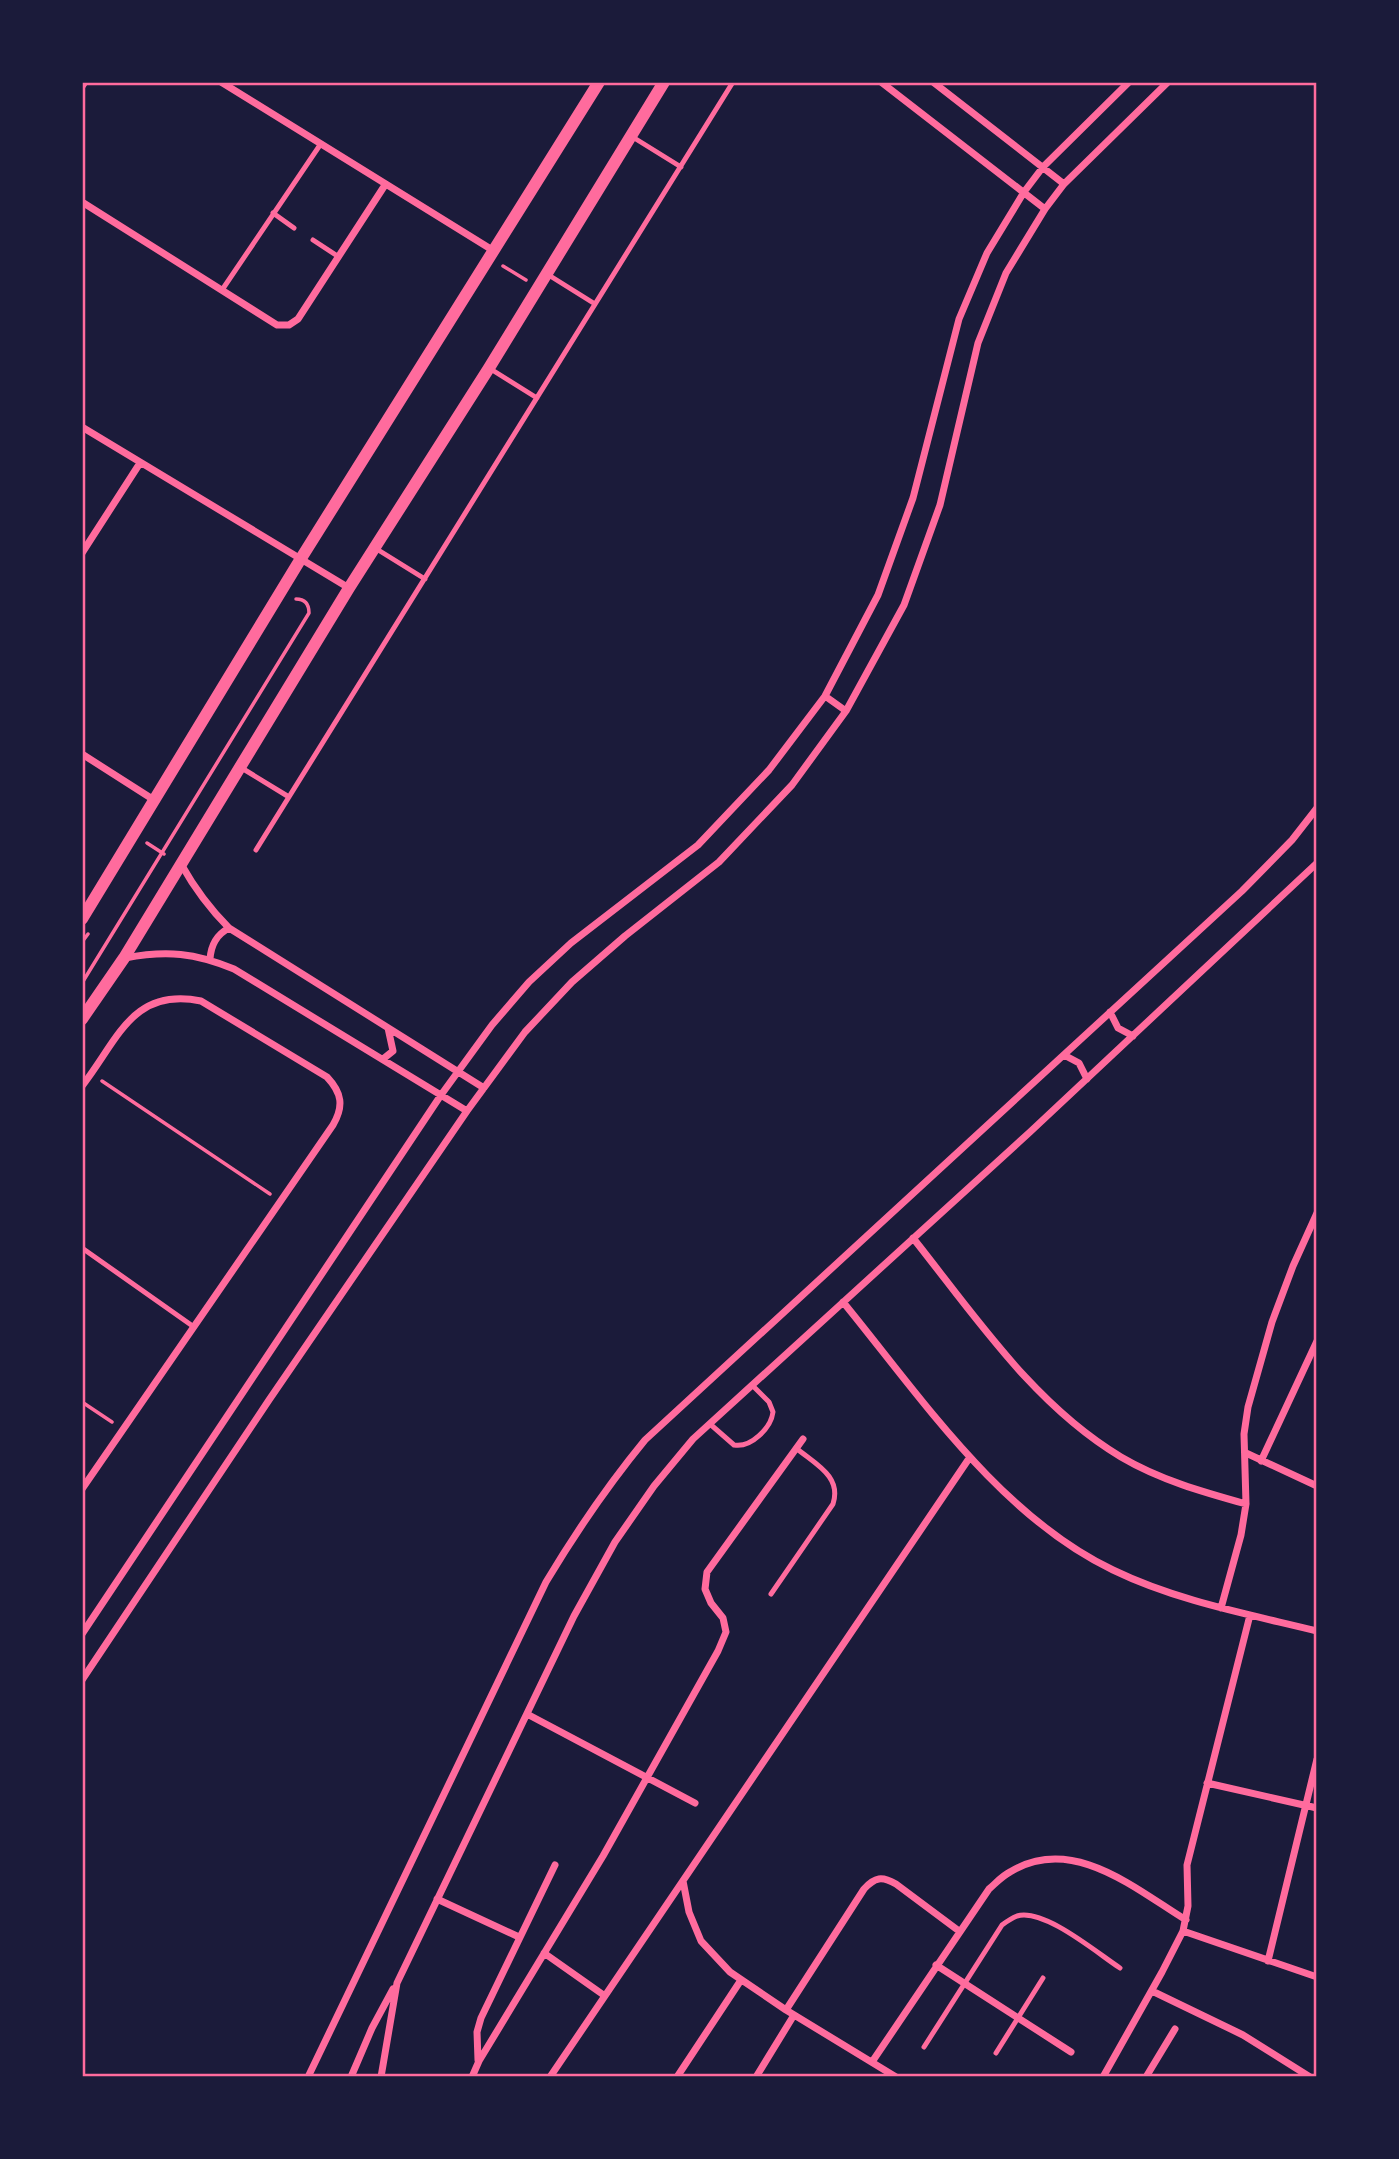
<svg xmlns="http://www.w3.org/2000/svg" width="1399" height="2159" font-family="'Sofia Sans Condensed',sans-serif">
<style>
.lines{fill:none;stroke-linecap:round;stroke-linejoin:round}
.path{stroke:#ff6b9d;stroke-width:3.5}
.service{stroke:#ff6b9d;stroke-width:5}
.minor{stroke:#ff6b9d;stroke-width:7}
.tertiary{stroke:#ff6b9d;stroke-width:12}
.neatline{fill:none;stroke:#ff6b9d;stroke-width:2.5}
</style>
<rect width="100%" height="100%" fill="#1b1b3a"/>
<g class="lines">
<!-- path -->
<path class="path" d="M 503,266 L 526,280
M 147,843 L 164,854
M 82,942 L 88,934
M 82,983 L 309,613 C 309,604 305,599 296,599
M 102,1081 L 270,1194
M 82,1402 L 112,1422"/>
<!-- service -->
<path class="service" d="M 82,88 L 86,82
M 631,136 L 681,167
M 273,213 L 294,228
M 313,240 L 339,257
M 547,274 L 595,304
M 222,290 L 320,145
M 489,368 L 537,398
M 375,548 L 425,579
M 240,767 L 289,797
M 256,850 L 733,82
M 82,1248 L 194,1327
M 710,1424 L 734,1445 C 751,1448 771,1428 773,1412 L 769,1402 L 752,1385
M 771,1594 L 833,1504 C 842,1476 815,1464 796,1448
M 924,2047 L 1002,1925 C 1006,1922 1012,1918 1017,1916 C 1044,1908 1097,1953 1120,1968
M 996,2053 L 1043,1978"/>
<!-- minor -->
<path class="minor" d="M 221,82 L 494,251
M 881,82 L 1045,209
M 933,82 L 1064,184
M 82,202 L 277,325 L 289,325 L 298,319 L 385,185
M 82,427 L 349,588
M 82,553 L 140,463
M 825,696 L 846,711
M 82,754 L 154,800
M 181,864 C 195,889 209,908 229,928 L 484,1088
M 125,958 C 167,950 195,953 234,969 L 467,1111
M 210,959 C 211,945 216,935 229,928
M 1110,1012 L 1118,1028 L 1133,1036
M 1064,1055 L 1079,1063 L 1087,1079
M 383,1059 L 393,1051 L 388,1028
M 82,1086 C 118,1040 132,987 201,1001 L 327,1077 C 342,1093 344,1106 333,1125 L 82,1489
M 913,1238 C 975,1316 1034,1405 1121,1457 C 1160,1480 1203,1492 1246,1504
M 843,1302 C 920,1396 1000,1516 1113,1570 C 1177,1601 1248,1614 1317,1631
M 1246,1453 L 1317,1486
M 1261,1461 L 1317,1341
M 1221,1608 L 1241,1535 L 1246,1504 L 1244,1434 L 1248,1407 L 1272,1322 L 1293,1266 L 1317,1213
M 82,1634 L 441,1095 L 492,1025 L 529,982 L 571,943 L 698,845 L 769,770 L 825,696 L 878,595 L 913,498 L 959,319 L 987,253 L 1024,192 L 1043,167 L 1129,82
M 82,1680 L 269,1400 L 467,1111 L 525,1032 L 572,982 L 625,936 L 719,862 L 792,785 L 846,711 L 904,605 L 940,505 L 978,343 L 1006,273 L 1045,209 L 1064,184 L 1168,82
M 527,1714 L 695,1803
M 1207,1783 L 1317,1808
M 683,1881 L 689,1912 L 701,1941 L 730,1972 L 786,2010 L 896,2077
M 437,1899 L 519,1937
M 1183,1931 L 1317,1977
M 544,1953 L 605,1996
M 1268,1961 L 1317,1759
M 936,1965 L 1071,2052
M 1152,1991 L 1243,2035 L 1310,2077
M 786,2010 L 864,1889 C 875,1877 882,1876 896,1884 L 959,1931
M 478,2060 L 477,2032 L 481,2018 L 555,1865
M 872,2062 L 989,1889 C 996,1883 1002,1876 1010,1872 C 1072,1834 1134,1888 1186,1920
M 308,2077 L 546,1582 C 576,1532 608,1485 645,1440 L 1242,891 L 1292,840 L 1317,808
M 351,2077 L 372,2028 L 393,1989
M 381,2077 L 397,1983 L 574,1616 L 615,1542 L 654,1486 L 693,1439 L 1030,1132 L 1317,863
M 472,2077 L 479,2061 L 603,1856 L 718,1651 L 726,1632 L 723,1618 L 711,1603 L 705,1589 L 707,1572 L 803,1439
M 550,2077 L 970,1457
M 677,2077 L 741,1980
M 756,2077 L 794,2015
M 1103,2077 L 1162,1972 L 1183,1931 L 1188,1906 L 1187,1865 L 1250,1615
M 1146,2077 L 1175,2029"/>
<!-- tertiary -->
<path class="tertiary" d="M 82,919 L 300,560 L 599,82
M 82,1019 L 124,958 L 349,588 L 489,368 L 664,82"/>
</g>
<!-- border -->
<rect width="1399" height="2159" fill="none" stroke="#1b1b3a" stroke-width="168"/>
<rect x="84" y="84" width="1231" height="1991" class="neatline"/>
</svg>
